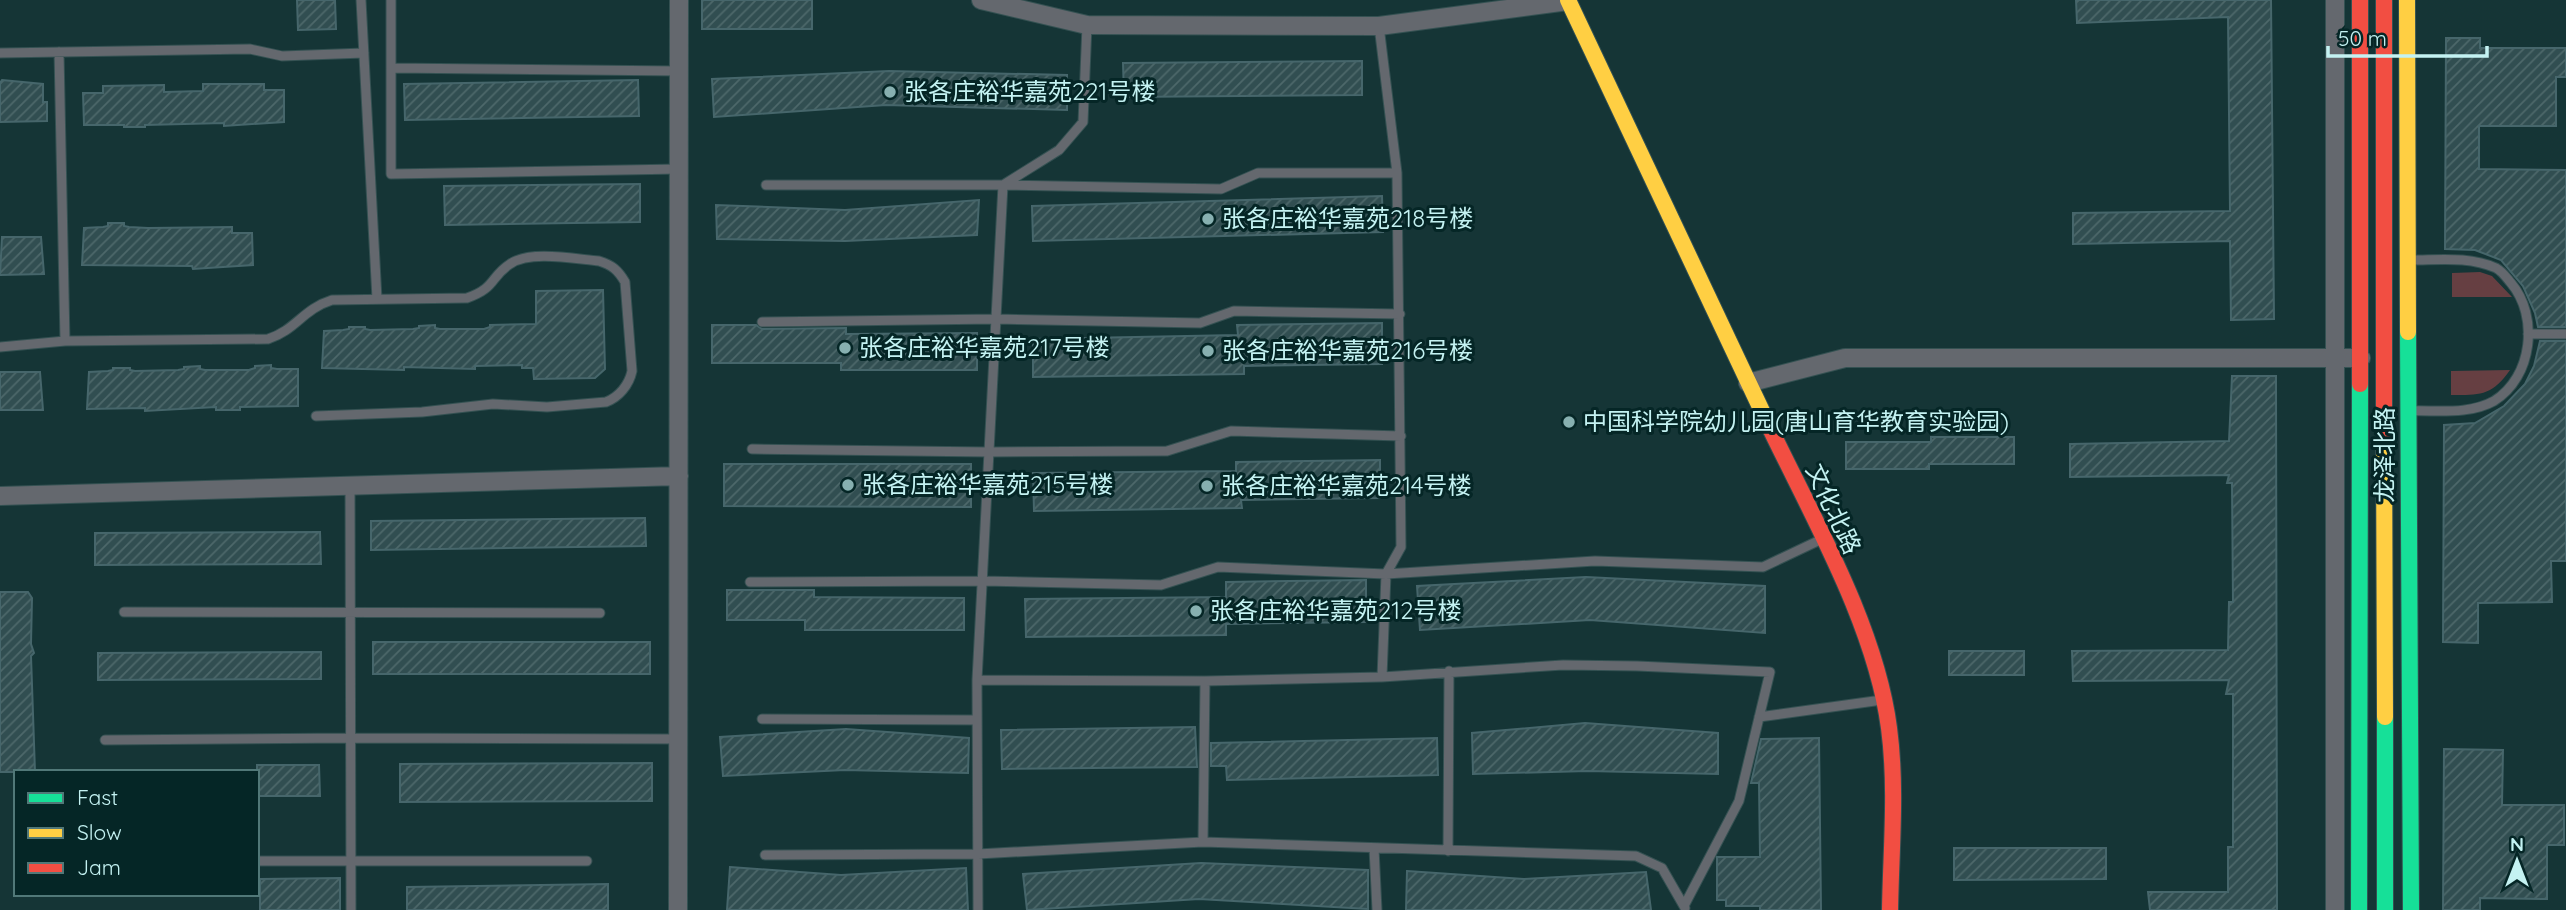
<svg xmlns="http://www.w3.org/2000/svg" width="2566" height="910" font-family="Quicksand,'Noto Sans SC',sans-serif">
<style>
.green{fill:#663f42}
.building{fill:url(#building-hatch);stroke:#46666b;stroke-width:2}
.lines{fill:none;stroke-linecap:round;stroke-linejoin:round}
.lane-casing{stroke:#345152;stroke-width:11}
.street-casing{stroke:#345152;stroke-width:20}
.fast-casing{stroke:#345152;stroke-width:18}
.slow-casing{stroke:#345152;stroke-width:18}
.jam-casing{stroke:#345152;stroke-width:18}
.lane{stroke:#64686e;stroke-width:9}
.street{stroke:#64686e;stroke-width:18}
.fast{stroke:#16e098;stroke-width:16}
.slow{stroke:#ffcf43;stroke-width:16}
.jam{stroke:#f24e42;stroke-width:16}
.poi-dot{fill:#87b0b0;stroke:#052626;stroke-width:2.5}
.labels{text-anchor:middle;stroke-width:6;stroke-linejoin:round;paint-order:stroke}
.poi-label{font-size:24px;fill:#c4f2f2;stroke:#052626;text-anchor:start}
.street-label{font-size:24px;fill:#c4f2f2;stroke:#052626}
</style>
<defs>
<pattern id="building-hatch" width="6" height="6" patternUnits="userSpaceOnUse" patternTransform="scale(1.75)"><rect width="6" height="6" fill="#314e51"/><path d="M-1 1l2-2M0 6l6-6M5 7l2-2" fill="none" stroke="#4d686a"/></pattern>
</defs>
<rect width="100%" height="100%" fill="#153536"/>
<!-- green -->
<path class="green" d="M 2480,272 L 2492,276 L 2512,297 L 2452,297 L 2452,273 Z
M 2510,370 C 2492,396 2480,395 2451,395 L 2451,371 Z"/>
<!-- building -->
<path class="building" d="M 297,0 L 335,0 L 336,29 L 298,30 Z
M 702,0 L 812,0 L 812,29 L 702,29 Z
M 2076,0 L 2271,0 L 2274,319 L 2231,320 L 2230,241 L 2073,244 L 2073,213 L 2230,211 L 2228,17 L 2077,23 Z
M 2446,38 L 2480,38 L 2480,48 L 2566,48 L 2566,77 L 2556,77 L 2556,126 L 2479,126 L 2479,169 L 2566,170 L 2566,327 L 2538,327 L 2535,313 L 2523,286 L 2501,260 L 2475,250 L 2445,249 Z
M 1362,61 L 1362,95 L 1124,97 L 1123,63 Z
M 889,71 L 1067,75 L 1067,110 L 886,105 L 714,117 L 712,79 Z
M 2,80 L 43,84 L 43,102 L 47,102 L 47,121 L 0,122 L 0,83 Z
M 638,80 L 639,116 L 405,120 L 404,84 Z
M 203,84 L 264,84 L 264,90 L 284,90 L 284,122 L 224,126 L 224,123 L 145,125 L 145,127 L 124,127 L 124,125 L 84,125 L 83,93 L 103,93 L 103,86 L 164,85 L 164,92 L 203,91 Z
M 640,184 L 640,222 L 445,225 L 444,186 Z
M 1382,196 L 1383,232 L 1033,241 L 1032,206 Z
M 979,200 L 977,235 L 845,241 L 717,239 L 716,205 L 845,210 Z
M 108,223 L 124,223 L 124,226 L 129,227 L 148,228 L 232,227 L 232,233 L 252,233 L 253,265 L 193,269 L 192,266 L 82,265 L 84,228 L 103,227 L 108,226 Z
M 2,237 L 41,237 L 44,274 L 0,275 Z
M 603,290 L 605,369 L 595,378 L 534,379 L 533,368 L 522,368 L 522,365 L 475,366 L 475,369 L 404,367 L 404,370 L 322,368 L 324,331 L 343,330 L 349,329 L 349,327 L 365,327 L 365,329 L 370,330 L 413,329 L 419,328 L 419,326 L 435,325 L 435,328 L 440,329 L 484,329 L 490,327 L 490,325 L 536,324 L 536,291 Z
M 1382,323 L 1382,364 L 1244,366 L 1244,374 L 1033,377 L 1033,339 L 1238,335 L 1237,325 Z
M 712,325 L 756,325 L 762,329 L 846,328 L 846,334 L 977,333 L 977,370 L 841,370 L 841,363 L 712,363 Z
M 2540,341 L 2566,341 L 2566,561 L 2551,561 L 2552,602 L 2478,603 L 2478,643 L 2443,642 L 2444,425 L 2475,423 L 2504,406 L 2525,384 L 2534,366 Z
M 271,365 L 271,368 L 277,369 L 298,369 L 298,406 L 240,407 L 240,410 L 216,410 L 216,407 L 145,411 L 145,408 L 87,409 L 89,372 L 108,371 L 113,370 L 113,368 L 130,368 L 130,370 L 135,371 L 178,370 L 184,369 L 184,367 L 200,366 L 200,369 L 205,370 L 249,370 L 255,368 L 255,366 Z
M 0,372 L 40,372 L 43,410 L 0,410 Z
M 2232,376 L 2276,376 L 2277,910 L 2150,910 L 2148,892 L 2228,892 L 2228,847 L 2233,847 L 2233,694 L 2226,694 L 2229,680 L 2073,681 L 2072,651 L 2228,650 L 2229,602 L 2233,602 L 2232,483 L 2227,483 L 2229,475 L 2070,477 L 2070,444 L 2229,441 Z
M 1931,437 L 2014,437 L 2014,464 L 1929,464 L 1929,469 L 1846,469 L 1846,442 L 1931,442 Z
M 1380,460 L 1380,498 L 1241,500 L 1242,508 L 1034,511 L 1033,473 L 1236,471 L 1236,462 Z
M 724,464 L 971,464 L 971,507 L 724,506 Z
M 645,518 L 646,546 L 371,550 L 371,521 Z
M 320,532 L 321,564 L 95,565 L 95,533 Z
M 1586,577 L 1765,586 L 1765,633 L 1590,620 L 1420,630 L 1417,586 Z
M 1366,580 L 1366,622 L 1226,624 L 1226,635 L 1026,637 L 1025,599 L 1226,597 L 1226,582 Z
M 727,590 L 814,590 L 814,597 L 964,598 L 964,630 L 805,630 L 805,620 L 727,620 Z
M 0,592 L 28,592 L 32,598 L 31,644 L 34,653 L 31,656 L 35,772 L 0,772 Z
M 373,642 L 650,642 L 650,674 L 373,674 Z
M 1949,651 L 2024,651 L 2024,675 L 1949,675 Z
M 321,652 L 321,679 L 98,680 L 98,653 Z
M 1585,723 L 1718,733 L 1718,774 L 1588,771 L 1473,774 L 1472,733 Z
M 1195,727 L 1197,767 L 1002,769 L 1001,730 Z
M 846,729 L 969,738 L 968,773 L 845,770 L 723,776 L 720,737 Z
M 1437,738 L 1438,775 L 1227,780 L 1226,766 L 1211,766 L 1211,743 Z
M 1819,738 L 1821,910 L 1760,910 L 1760,906 L 1726,906 L 1726,900 L 1717,900 L 1717,857 L 1760,857 L 1759,783 L 1751,783 L 1761,739 Z
M 2444,749 L 2503,750 L 2502,805 L 2564,805 L 2564,845 L 2547,845 L 2547,899 L 2480,898 L 2480,910 L 2443,910 Z
M 652,763 L 652,801 L 400,802 L 400,764 Z
M 257,765 L 319,765 L 320,796 L 257,796 Z
M 1954,848 L 2106,848 L 2106,879 L 1954,880 Z
M 1201,863 L 1368,870 L 1368,909 L 1199,899 L 1027,910 L 1023,874 Z
M 730,867 L 841,875 L 966,868 L 968,910 L 727,910 Z
M 1407,871 L 1524,879 L 1646,872 L 1651,910 L 1406,910 Z
M 340,878 L 340,910 L 260,910 L 260,879 Z
M 608,884 L 608,910 L 407,910 L 407,887 Z"/>
<g class="lines">
<defs>
<path id="lane" d="M 361,0 L 377,299
M 391,0 L 391,174 L 679,169
M 1379,26 L 1397,173 L 1401,547 L 1386,574 L 1382,677
M 59,52 L 65,341
M 0,53 L 250,49 L 282,56 L 364,53
M 391,68 L 679,71
M 766,185 L 1003,185 L 1221,189 L 1258,173 L 1397,173
M 762,322 L 996,319 L 1200,323 L 1234,311 L 1400,314
M 2528,334 L 2566,334
M 0,347 L 65,341 L 268,339 C 296,330 303,309 332,300 L 467,298 C 496,288 490,277 510,264 C 530,250 575,259 599,261 C 612,265 618,270 625,282 L 632,371 C 629,385 619,397 606,402 L 547,407 L 493,404 L 422,412 L 316,416
M 2410,411 C 2437,410 2469,415 2494,401 C 2533,377 2539,316 2511,283 C 2506,277 2502,271 2496,268 C 2469,256 2439,260 2411,260
M 752,449 L 989,452 L 1167,451 L 1231,431 L 1401,436
M 350,484 L 351,910
M 750,582 L 983,581 L 1161,585 L 1218,567 L 1386,574 L 1595,561 L 1763,567 L 1820,540
M 124,612 L 600,613
M 977,680 L 1205,681 L 1382,677 L 1563,665 L 1637,666 L 1770,672 L 1739,801 L 1684,906
M 1759,717 L 1882,700
M 762,719 L 977,720
M 105,740 L 350,738 L 678,739
M 1203,842 L 1205,681
M 1374,848 L 1377,910
M 1448,851 L 1449,671
M 765,855 L 978,854 L 1203,842 L 1636,856 L 1662,868 L 1685,908
M 257,861 L 587,861
M 978,910 L 977,680 L 1003,185 L 1059,150 L 1083,122 L 1087,25"/>
<path id="street" d="M 981,0 L 1087,25 L 1379,26 L 1568,1
M 2335,0 L 2335,910
M 1748,383 L 1845,358 L 2361,358
M 0,496 L 679,476
M 678,910 L 679,0"/>
<path id="fast" d="M 2408,332 L 2411,910
M 2385,717 L 2385,910
M 2359,910 L 2360,384"/>
<path id="slow" d="M 1568,0 L 1769,426
M 2407,0 L 2408,332
M 2384,433 L 2385,717"/>
<path id="jam" d="M 2384,0 L 2384,433
M 2360,384 L 2360,0
M 1769,426 C 1813,518 1876,627 1889,728 C 1897,788 1891,850 1890,910"/>
</defs>
<!-- lane casing -->
<use href="#lane" class="lane-casing"/>
<!-- street casing -->
<use href="#street" class="street-casing"/>
<!-- fast casing -->
<use href="#fast" class="fast-casing"/>
<!-- slow casing -->
<use href="#slow" class="slow-casing"/>
<!-- jam casing -->
<use href="#jam" class="jam-casing"/>
<!-- lane -->
<use href="#lane" class="lane"/>
<!-- street -->
<use href="#street" class="street"/>
<!-- fast -->
<use href="#fast" class="fast"/>
<!-- slow -->
<use href="#slow" class="slow"/>
<!-- jam -->
<use href="#jam" class="jam"/>
</g>
<!-- markers -->
<g class="poi-dot">
<circle cx="890" cy="92" r="7"/>
<circle cx="1208" cy="219" r="7"/>
<circle cx="845" cy="348" r="7"/>
<circle cx="1208" cy="351" r="7"/>
<circle cx="1569" cy="422" r="7"/>
<circle cx="848" cy="485" r="7"/>
<circle cx="1207" cy="486" r="7"/>
<circle cx="1196" cy="611" r="7"/>
</g>
<g class="labels">
<!-- poi labels -->
<g class="poi-label">
<text x="904" y="100">张各庄裕华嘉苑221号楼</text>
<text x="1222" y="227">张各庄裕华嘉苑218号楼</text>
<text x="859" y="356">张各庄裕华嘉苑217号楼</text>
<text x="1222" y="359">张各庄裕华嘉苑216号楼</text>
<text x="1583" y="430">中国科学院幼儿园(唐山育华教育实验园)</text>
<text x="862" y="493">张各庄裕华嘉苑215号楼</text>
<text x="1221" y="494">张各庄裕华嘉苑214号楼</text>
<text x="1210" y="619">张各庄裕华嘉苑212号楼</text>
</g>
<!-- street labels -->
<g class="street-label">
<text transform="translate(2385 455) rotate(-90)" y="8">龙泽北路</text>
<text transform="translate(1833 509) rotate(65)" y="8">文化北路</text>
</g>
</g>
<!-- legend -->
<rect x="14" y="770" width="245" height="126" fill="#052626" stroke="#517878" stroke-width="2"/>
<rect x="28" y="793" width="35" height="10" fill="#16e098" stroke="#517878" stroke-width="2"/>
<text x="77" y="805" font-size="21" fill="#c4f2f2">Fast</text>
<rect x="28" y="828" width="35" height="10" fill="#ffcf43" stroke="#517878" stroke-width="2"/>
<text x="77" y="840" font-size="21" fill="#c4f2f2">Slow</text>
<rect x="28" y="863" width="35" height="10" fill="#f24e42" stroke="#517878" stroke-width="2"/>
<text x="77" y="875" font-size="21" fill="#c4f2f2">Jam</text>
<!-- north arrow -->
<g transform="translate(2517 861)" stroke="#052626" stroke-width="5" paint-order="stroke">
<path d="M0-5L12 26L0 18L-12 26Z" fill="#c4f2f2"/>
<text y="-10" font-size="19" font-weight="bold" text-anchor="middle" fill="#c4f2f2">N</text>
</g>
<!-- scale -->
<path d="M2328 46v10h159v-10" fill="none" stroke="#c4f2f2" stroke-width="3.5"/>
<text x="2338" y="46" font-size="21" fill="#c4f2f2" stroke="#052626" stroke-width="5" paint-order="stroke">50 m</text>
</svg>
